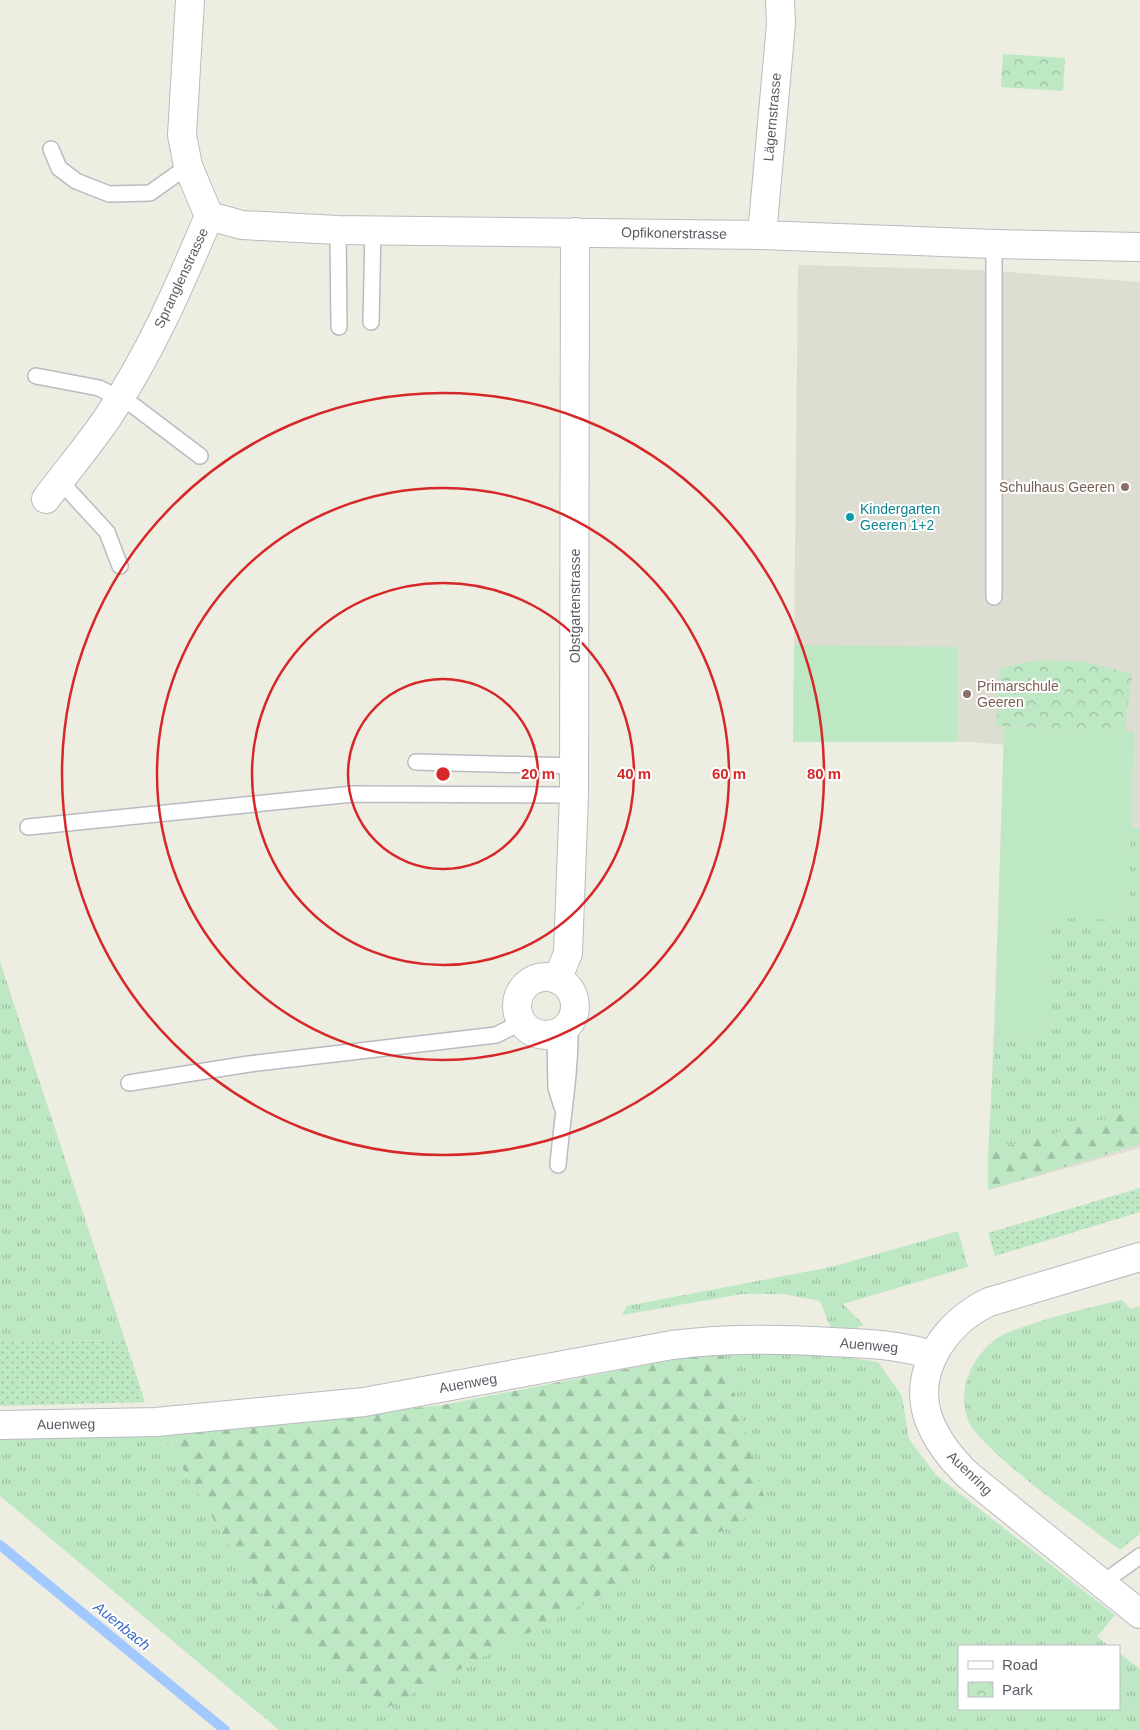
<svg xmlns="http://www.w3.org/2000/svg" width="1140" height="1730" font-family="Arial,sans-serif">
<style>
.education{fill:#deddd1}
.grass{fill:url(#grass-tufts)}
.forest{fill:url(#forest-firs)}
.park{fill:url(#park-crowns)}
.garden{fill:url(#garden-dots)}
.pitch{fill:#bde8c3}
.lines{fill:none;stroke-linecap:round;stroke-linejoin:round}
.stream{stroke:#a1c8ff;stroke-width:10}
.lane-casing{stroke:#babbc2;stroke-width:18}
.street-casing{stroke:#babbc2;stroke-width:30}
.lane{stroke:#fff;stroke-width:15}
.street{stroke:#fff;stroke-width:28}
.ring{fill:none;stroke:#d62828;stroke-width:2.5}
.education-dot{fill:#8d6e63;stroke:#fff;stroke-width:2}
.culture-dot{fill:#0f9aa8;stroke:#fff;stroke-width:2}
.labels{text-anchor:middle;stroke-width:4;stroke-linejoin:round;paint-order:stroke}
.street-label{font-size:14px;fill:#5a5d64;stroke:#fff}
.education-label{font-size:14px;fill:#785e54;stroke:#fff;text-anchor:end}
.culture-label{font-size:14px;fill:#0d838f;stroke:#fff;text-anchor:start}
.water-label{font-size:15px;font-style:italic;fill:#3c6cca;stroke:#fff}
.centre{fill:#d62828;stroke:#fff;stroke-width:2.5}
.ring-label{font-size:15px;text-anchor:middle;font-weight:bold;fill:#d62828;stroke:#fff;stroke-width:4;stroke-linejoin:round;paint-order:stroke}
</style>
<defs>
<pattern id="grass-tufts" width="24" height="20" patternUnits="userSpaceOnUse" patternTransform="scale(1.25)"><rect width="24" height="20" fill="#bde8c3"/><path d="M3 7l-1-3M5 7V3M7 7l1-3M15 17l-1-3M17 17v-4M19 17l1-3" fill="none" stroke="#9dbfa2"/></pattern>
<pattern id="forest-firs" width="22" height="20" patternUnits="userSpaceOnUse" patternTransform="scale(1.25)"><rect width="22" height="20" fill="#bde8c3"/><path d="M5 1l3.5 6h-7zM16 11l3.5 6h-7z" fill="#9dbfa2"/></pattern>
<pattern id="park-crowns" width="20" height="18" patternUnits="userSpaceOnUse" patternTransform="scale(1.25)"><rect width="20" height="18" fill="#bde8c3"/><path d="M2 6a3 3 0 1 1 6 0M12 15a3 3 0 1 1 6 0" fill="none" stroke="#9dbfa2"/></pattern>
<pattern id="garden-dots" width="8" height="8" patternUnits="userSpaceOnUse" patternTransform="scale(1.25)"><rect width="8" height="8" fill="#bde8c3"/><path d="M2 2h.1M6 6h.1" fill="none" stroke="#9dbfa2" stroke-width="1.8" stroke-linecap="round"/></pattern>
</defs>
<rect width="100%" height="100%" fill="#eeede2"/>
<!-- education -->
<path class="education" d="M 798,265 L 981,270 L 1140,282 L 1140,1148 L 988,1190 L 1004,745 L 971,742 L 793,742 Z"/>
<!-- grass -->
<path class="grass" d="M 1131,827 L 1140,828 L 1140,1109 L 988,1152 L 995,1033 L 1044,1035 L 1049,917 L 1128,920 Z
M 0,962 L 125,1340 L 0,1342 Z
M 958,1231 L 968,1267 L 843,1304 L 864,1325 L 847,1331 L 831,1329 L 820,1301 L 783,1294 L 742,1294 L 622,1315 L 627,1306 L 831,1267 Z
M 1122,1300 L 1130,1309 L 1140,1306 L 1140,1534 L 1120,1550 C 1089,1526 980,1451 968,1420 C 956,1389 973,1354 999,1337 C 1005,1333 1013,1331 1020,1328 C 1053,1316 1087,1308 1122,1300 Z
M 783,1348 L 878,1362 L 902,1396 L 909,1439 L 936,1475 L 1115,1615 L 1097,1637 L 1110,1646 L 959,1646 L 959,1709 L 1119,1709 L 1119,1653 L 1140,1669 L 1140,1730 L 279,1730 L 0,1496 L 0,1438 L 162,1434 L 253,1585 L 722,1350 Z"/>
<!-- forest -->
<path class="forest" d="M 1140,1109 L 1140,1144 L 988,1190 L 988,1152 Z
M 722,1350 L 767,1507 L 377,1713 L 253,1585 L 162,1434 L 443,1405 Z"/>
<!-- park -->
<path class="park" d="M 1003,54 L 1065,58 L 1063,91 L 1001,87 Z
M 1037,660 L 1083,661 L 1132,674 L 1125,731 L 996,726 L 1000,668 Z"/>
<!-- garden -->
<path class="garden" d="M 1140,1188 L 1140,1212 L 995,1256 L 988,1233 Z
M 125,1340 L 145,1402 L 0,1406 L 0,1342 Z"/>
<!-- pitch -->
<path class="pitch" d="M 794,645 L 957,647 L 957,742 L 793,742 Z
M 1004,727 L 1134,731 L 1128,920 L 1049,918 L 1044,1035 L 995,1033 Z"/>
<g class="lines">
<!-- stream -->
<path class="stream" d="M 0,1545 L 225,1730"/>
<defs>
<path id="lane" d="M 51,149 L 59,168 L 76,181 L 109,194 L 150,193 L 188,166
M 338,230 L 339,327
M 994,244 L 994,597
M 371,322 L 373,230
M 36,376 L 99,388 L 134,406 L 200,456
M 60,481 L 107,532 L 120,566
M 416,762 L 574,766
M 28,827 L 353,794 L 574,795
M 555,1034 L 556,1088 L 562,1107
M 129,1083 L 249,1064 L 496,1035 L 522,1022
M 558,1165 C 562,1118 571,1072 570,1024
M 1101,1584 L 1140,1556"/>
<path id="street" d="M 209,216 L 242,225 L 338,230 L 762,235 L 994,244 L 1140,247
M 762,235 L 781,24 L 780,0
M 46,499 C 66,472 89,445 108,417 C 150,354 180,285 209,216 L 188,166 L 182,135 L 190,0
M517 1006a29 29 0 1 1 58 0a29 29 0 1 1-58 0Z
M 558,978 L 568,953 L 574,795 L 575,232
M 1140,1257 L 989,1302 C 946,1322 911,1371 929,1420 C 938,1443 952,1460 969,1476 L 1140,1614
M 0,1425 L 156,1422 L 364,1402 L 672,1345 C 727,1338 777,1339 832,1342 C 866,1344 901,1344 933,1356"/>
</defs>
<!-- lane casing -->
<use href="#lane" class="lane-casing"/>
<!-- street casing -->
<use href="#street" class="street-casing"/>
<!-- lane -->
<use href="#lane" class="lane"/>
<!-- street -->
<use href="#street" class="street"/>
</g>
<!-- distance rings -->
<g class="ring">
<circle cx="443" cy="774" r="95"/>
<circle cx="443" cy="774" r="191"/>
<circle cx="443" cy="774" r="286"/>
<circle cx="443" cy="774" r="381"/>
</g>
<!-- markers -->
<g class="education-dot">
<circle cx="1125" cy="487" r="5"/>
<circle cx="967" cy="694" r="5"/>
</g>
<circle class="culture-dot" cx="850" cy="517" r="5"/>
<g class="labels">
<!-- street labels -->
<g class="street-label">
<text transform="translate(772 117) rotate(-85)" y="5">Lägernstrasse</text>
<text transform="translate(674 233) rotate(1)" y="5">Opfikonerstrasse</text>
<text transform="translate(181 278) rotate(-65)" y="5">Spranglenstrasse</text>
<text transform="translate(575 606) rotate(-90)" y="5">Obstgartenstrasse</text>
<text transform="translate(869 1345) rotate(5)" y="5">Auenweg</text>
<text transform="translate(468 1383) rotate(-10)" y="5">Auenweg</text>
<text transform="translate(66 1424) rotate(-1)" y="5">Auenweg</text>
<text transform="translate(970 1473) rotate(44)" y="5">Auenring</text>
</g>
<!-- education labels -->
<g class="education-label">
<text x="1115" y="492">Schulhaus Geeren</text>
<text x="977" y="691" text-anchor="start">Primarschule<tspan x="977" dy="16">Geeren</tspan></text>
</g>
<!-- culture labels -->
<g class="culture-label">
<text x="860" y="514">Kindergarten<tspan x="860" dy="16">Geeren 1+2</tspan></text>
</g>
<!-- water labels -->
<g class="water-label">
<text transform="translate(122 1626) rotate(39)" y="5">Auenbach</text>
</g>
</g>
<circle cx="443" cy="774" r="8" class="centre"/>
<g class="ring-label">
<text x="538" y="779">20 m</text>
<text x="634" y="779">40 m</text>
<text x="729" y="779">60 m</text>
<text x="824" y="779">80 m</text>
</g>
<!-- legend -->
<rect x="958" y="1645" width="162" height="65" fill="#ffffff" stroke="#bdbec1"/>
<rect x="968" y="1661" width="25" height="8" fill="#ffffff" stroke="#bdbec1"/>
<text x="1002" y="1670" font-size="15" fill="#5a5d64">Road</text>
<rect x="968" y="1682" width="25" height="15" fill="url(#park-crowns)" stroke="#bdbec1"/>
<text x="1002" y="1695" font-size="15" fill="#5a5d64">Park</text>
</svg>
